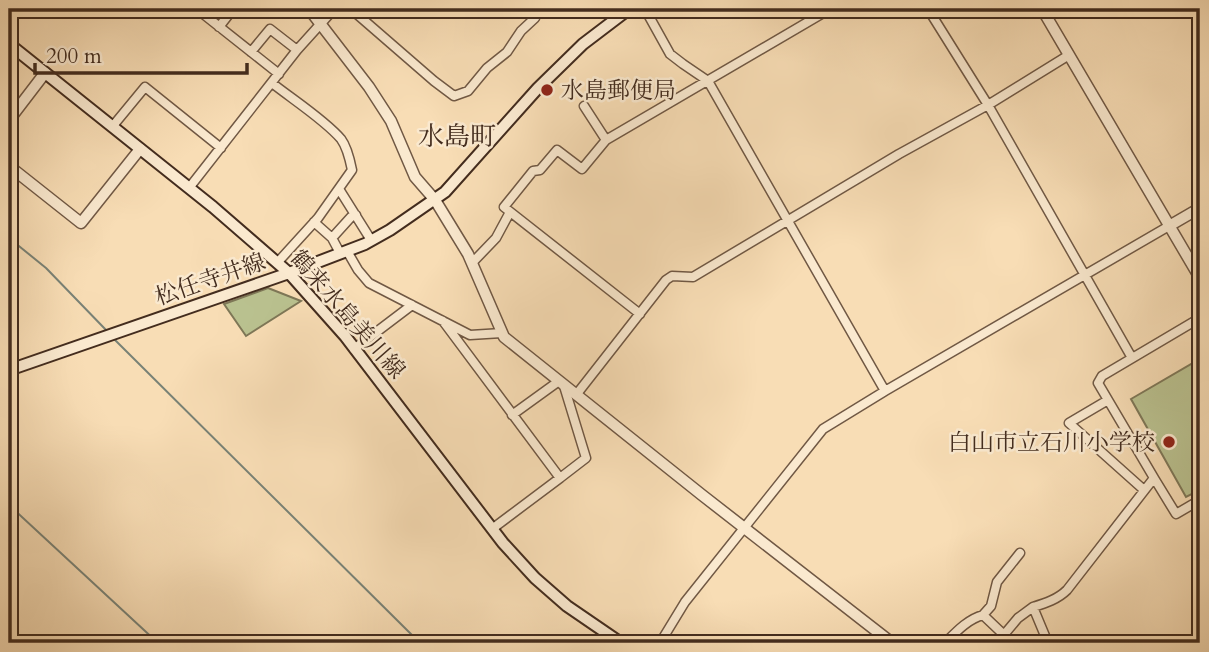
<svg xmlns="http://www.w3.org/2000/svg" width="1209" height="652" font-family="Cardo,'Noto Serif JP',serif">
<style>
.green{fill:#bac290;stroke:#7e7757;stroke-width:2}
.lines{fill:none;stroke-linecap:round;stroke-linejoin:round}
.stream{stroke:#798276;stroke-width:2}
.minor-casing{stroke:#705844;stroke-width:11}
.tertiary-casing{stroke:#705844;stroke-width:13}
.secondary-casing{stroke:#432c1e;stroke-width:14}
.minor{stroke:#fae9cf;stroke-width:8}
.tertiary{stroke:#fae9cf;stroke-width:10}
.secondary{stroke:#fae9cf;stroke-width:10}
.poi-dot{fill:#8f2418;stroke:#fae9cf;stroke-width:2.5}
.labels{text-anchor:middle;stroke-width:5;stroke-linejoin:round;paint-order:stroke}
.poi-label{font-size:23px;fill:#432c1e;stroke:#fae9cf;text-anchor:start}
.street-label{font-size:23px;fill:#432c1e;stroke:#fae9cf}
.quarter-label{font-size:26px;fill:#432c1e;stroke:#fae9cf}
</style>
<rect width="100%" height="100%" fill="#f8ddb5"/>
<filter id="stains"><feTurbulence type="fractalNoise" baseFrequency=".00286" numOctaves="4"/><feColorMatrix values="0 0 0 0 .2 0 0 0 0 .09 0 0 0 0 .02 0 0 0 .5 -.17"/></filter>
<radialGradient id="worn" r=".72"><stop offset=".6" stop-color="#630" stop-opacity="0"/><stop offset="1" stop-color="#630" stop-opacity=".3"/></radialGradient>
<!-- green -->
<path class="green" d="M 268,288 L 301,301 L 246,336 L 224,304 Z
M 1193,363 L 1200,376 L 1200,490 L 1186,497 L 1131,399 Z"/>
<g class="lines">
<!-- stream -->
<path class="stream" d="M 9,238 L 46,268 L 107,331
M 113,338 L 420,643
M 9,505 L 158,643"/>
<defs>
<path id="minor" d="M 351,9 L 434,81 L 454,96 L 468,91 L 487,68 L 507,52 L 521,31 L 535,18 L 525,9
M 645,9 L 670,54 L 683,64 L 708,81 L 885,391
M 928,9 L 988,105 L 1132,358
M 202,13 L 279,74
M 219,27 L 233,9
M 251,52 L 270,29 L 297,50
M 272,83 C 292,99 325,120 341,139 C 347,147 350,160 352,170 L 318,218 L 277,263
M 584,106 L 606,140
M 112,127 L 145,87 L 221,148
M 189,188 L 297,50 L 334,9
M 339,189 L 371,240
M 314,222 L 332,238 L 340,253
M 332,238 L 351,217 L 356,215
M 347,251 L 358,270 L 369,283 L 470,335 L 502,333
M 472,263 L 496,238 L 510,212
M 640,314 L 504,207 L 533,171 L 540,170 L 557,150 L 582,169 L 606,140 L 830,9
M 443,321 L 560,478 L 586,458 L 564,386
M 354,349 L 412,305
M 576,395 L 666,280 L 672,276 L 693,277 L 899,154 L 988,105 L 1069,55
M 1108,400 L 1069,423 L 1144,490
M 512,415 L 559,381
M 1154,478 L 1176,514 L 1200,500
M 492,529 L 560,478
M 983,615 L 1003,634
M 660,643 L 685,602 L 823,429 L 885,391 L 1169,226
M 945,643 C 956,632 968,619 983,615 L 991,606 L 997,582 L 1020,553
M 997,643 L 1018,618 L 1033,607
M 1048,643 L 1033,607 C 1046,603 1058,599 1067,590 L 1154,478 L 1098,383 L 1102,376 L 1200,318"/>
<path id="tertiary" d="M 309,9 L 369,87 L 391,121 L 415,177 L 435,200 L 468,254 L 504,337 L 702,495 L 892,643
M 1042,9 L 1200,278
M 9,120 L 45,73
M 9,166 L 81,223 L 140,149
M 1169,226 L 1200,208"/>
<path id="secondary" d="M 9,44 L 213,207 L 289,273 L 345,336 L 503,543 L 535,578 L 567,606 L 621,643
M 9,370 L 289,273 L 365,244 L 390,230 L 445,192 L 538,88 L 583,44 L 629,9"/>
</defs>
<!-- minor casing -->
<use href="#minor" class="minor-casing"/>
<!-- tertiary casing -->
<use href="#tertiary" class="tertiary-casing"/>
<!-- secondary casing -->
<use href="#secondary" class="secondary-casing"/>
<!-- minor -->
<use href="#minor" class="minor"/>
<!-- tertiary -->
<use href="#tertiary" class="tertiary"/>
<!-- secondary -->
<use href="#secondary" class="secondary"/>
</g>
<!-- markers -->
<g class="poi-dot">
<circle cx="547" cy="90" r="7"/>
<circle cx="1169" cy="442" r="7"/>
</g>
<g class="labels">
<!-- poi labels -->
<g class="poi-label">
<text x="561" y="98">水島郵便局</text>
<text x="1155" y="450" text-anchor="end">白山市立石川小学校</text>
</g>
<!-- street labels -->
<g class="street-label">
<text transform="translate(210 279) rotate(-19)" y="8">松任寺井線</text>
<text transform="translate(348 314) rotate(49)" y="8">鶴来水島美川線</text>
</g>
<!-- quarter labels -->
<g class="quarter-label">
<text x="457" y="145">水島町</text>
</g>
</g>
<!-- margin -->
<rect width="1209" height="652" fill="none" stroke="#f8ddb5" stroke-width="35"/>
<rect x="10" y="10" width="1188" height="631" fill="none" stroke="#432c1e" stroke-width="3.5"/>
<rect x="18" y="18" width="1174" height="617" fill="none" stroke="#432c1e" stroke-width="2"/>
<!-- scale -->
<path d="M35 63v10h212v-10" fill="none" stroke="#432c1e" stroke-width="3.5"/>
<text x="46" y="63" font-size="21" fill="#432c1e" stroke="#fae9cf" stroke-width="5" paint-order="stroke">200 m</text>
<rect width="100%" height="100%" filter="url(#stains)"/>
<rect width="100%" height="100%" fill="url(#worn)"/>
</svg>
